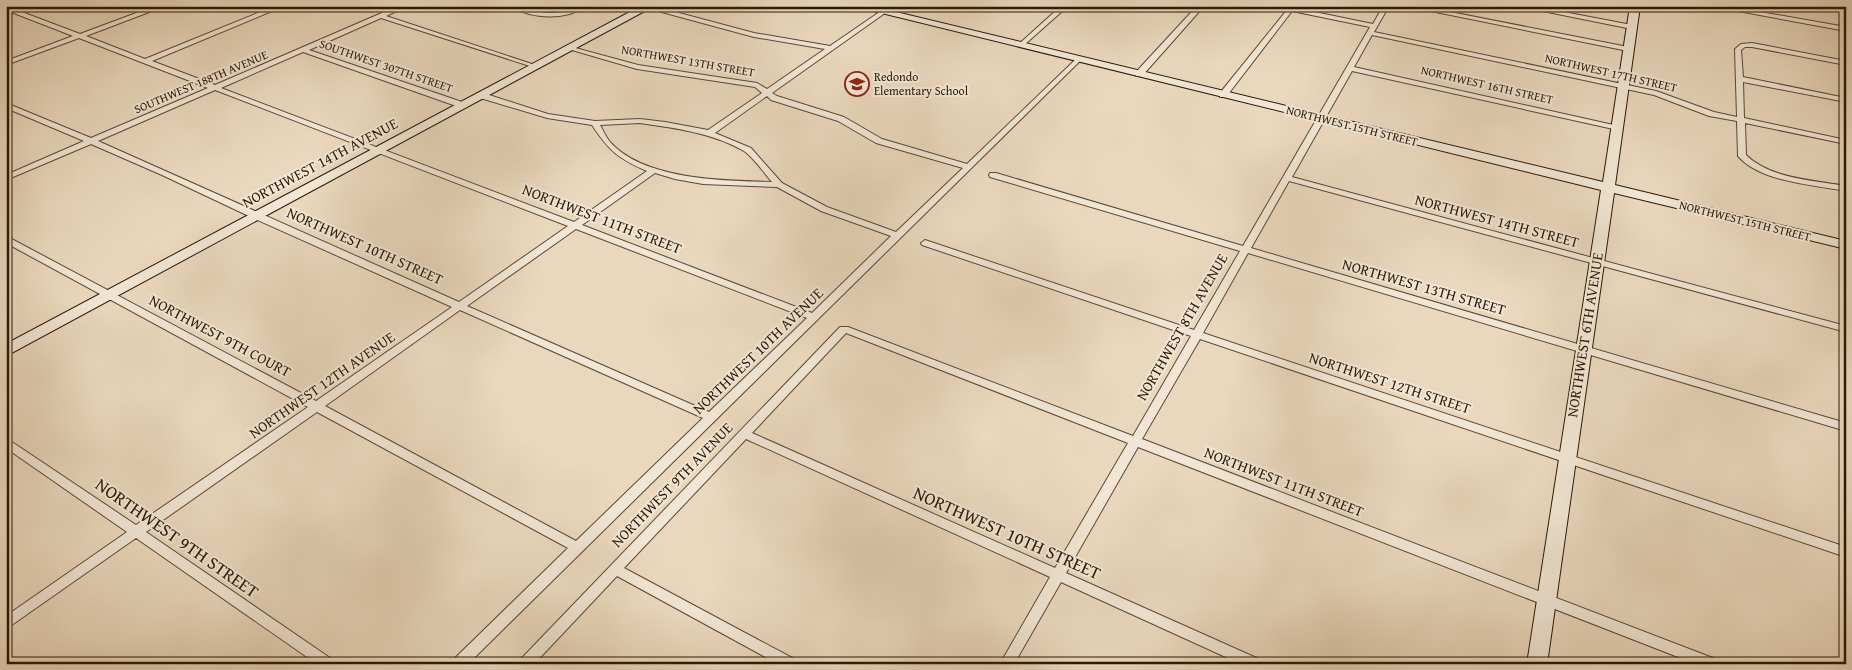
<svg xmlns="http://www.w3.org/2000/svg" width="1852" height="670" font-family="'Gentium Book Plus',serif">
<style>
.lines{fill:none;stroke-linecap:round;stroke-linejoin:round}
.street-casing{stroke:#5b4932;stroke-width:2}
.secondary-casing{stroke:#2b1904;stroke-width:2}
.street{fill:#f1e6d5;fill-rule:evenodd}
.secondary{fill:#f1e6d5;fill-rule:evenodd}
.labels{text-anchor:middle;stroke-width:4;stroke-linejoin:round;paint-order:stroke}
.far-street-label{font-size:12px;fill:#2b1904;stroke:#f1e6d5}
.far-poi-label{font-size:12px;fill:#2b1904;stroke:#f1e6d5;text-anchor:start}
.street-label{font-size:15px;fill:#2b1904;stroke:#f1e6d5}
.near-street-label{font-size:18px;fill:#2b1904;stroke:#f1e6d5}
</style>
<rect width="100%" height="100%" fill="#ead8be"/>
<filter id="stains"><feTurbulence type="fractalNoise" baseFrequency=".004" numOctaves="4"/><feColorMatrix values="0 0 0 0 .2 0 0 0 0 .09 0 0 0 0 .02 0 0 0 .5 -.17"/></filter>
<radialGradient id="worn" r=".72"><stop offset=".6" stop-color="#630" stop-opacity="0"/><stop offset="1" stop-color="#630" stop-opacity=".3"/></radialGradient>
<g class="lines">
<defs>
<path id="street" d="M 6,6 L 80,34 L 155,6 L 165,6 L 86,36 L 145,59 L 275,6 L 284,6 L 152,61 L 215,85 L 398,6 L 407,6 L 386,16 L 538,66 L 533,67 L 381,18 L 309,50 L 465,103 L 465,107 L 459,107 L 303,52 L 221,88 L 574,222 L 647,171 C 619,159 609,151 592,125 L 547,118 L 477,97 L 477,93 L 483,93 L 548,114 L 595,121 L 640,119 L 665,122 L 708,130 L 762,93 L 755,87 L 637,69 L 565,48 L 568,46 L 638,65 L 757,83 L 767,89 L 825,49 L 754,37 L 647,8 L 646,6 L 653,6 L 754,33 L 830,46 L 881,11 L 885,11 L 885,13 L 772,93 L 777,96 L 844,117 L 882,139 L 967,164 L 1076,59 L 1081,60 L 468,664 L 451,664 L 453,660 L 568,548 L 317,412 L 146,532 L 333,660 L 335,664 L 317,664 L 136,538 L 6,629 L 6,616 L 127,532 L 6,448 L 6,438 L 136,525 L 308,407 L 6,243 L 6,236 L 316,401 L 452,307 L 253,218 L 162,175 L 91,144 L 6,180 L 6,175 L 84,141 L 6,108 L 6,103 L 91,138 L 208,88 L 79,38 L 6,65 L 6,61 L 73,36 L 6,10 ZM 215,90 L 568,226 L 459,302 L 98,141 ZM 767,96 L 771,100 L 838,121 L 876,143 L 963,168 L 896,232 L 827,207 L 782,183 L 751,148 L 715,133 ZM 640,123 C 675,128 713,133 744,151 C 753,157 765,174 772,182 C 725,181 644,180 610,142 C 606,137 603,130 600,125 ZM 655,173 L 675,179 L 703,184 L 777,187 L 821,211 L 891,236 L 812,313 L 582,225 ZM 576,229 L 807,318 L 709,412 L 467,306 ZM 460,310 L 703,418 L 576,541 L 325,406 Z
M 509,6 C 523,6 535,12 548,13 C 562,14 574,6 587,6 C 565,21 532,19 509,6 Z
M 1061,6 L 1068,6 L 1023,46 L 1019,46 L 1019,44 Z
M 1197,6 L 1204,6 L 1142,76 L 1136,76 L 1136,72 Z
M 1275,6 L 1296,6 L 1295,8 L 1373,24 L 1383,6 L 1389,6 L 1374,32 L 1656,91 L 1714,112 L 1737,117 L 1735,49 L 1741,44 L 1752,43 L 1846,61 L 1846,65 L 1752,47 L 1745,47 L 1741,50 L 1743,77 L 1846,98 L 1846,102 L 1743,82 L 1744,118 L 1846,140 L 1846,144 L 1745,123 L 1746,155 C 1771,179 1813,180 1846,186 L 1846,191 C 1814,185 1760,182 1738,156 L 1737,121 L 1709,116 L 1654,95 L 1372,35 L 1354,67 L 1618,126 L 1622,128 L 1618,130 L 1352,71 L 1292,177 L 1846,326 L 1846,332 L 1289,181 L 1251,248 L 1846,423 L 1846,431 L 1248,253 L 1203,333 L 1846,547 L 1846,557 L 1200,339 L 1142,439 L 1718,660 L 1720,664 L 1696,664 L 1138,447 L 1066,573 L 1261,660 L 1263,664 L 1241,664 L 1061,582 L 1014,664 L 1000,664 L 1050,577 L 746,439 L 624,568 L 796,660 L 798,664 L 778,664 L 617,576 L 534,664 L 518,664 L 520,660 L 840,327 L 848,327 L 1133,436 L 1191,336 L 922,245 L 921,243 L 925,240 L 928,241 L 1194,330 L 1240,251 L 990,177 L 989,175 L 990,173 L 996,173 L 1243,246 L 1370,27 L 1292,11 L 1226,97 L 1220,97 L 1220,93 L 1287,10 ZM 846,333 L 1128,443 L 1055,568 L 752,433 Z
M 1406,6 L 1420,6 L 1628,47 L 1631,49 L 1628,51 Z
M 1518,6 L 1532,6 L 1632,25 L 1635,27 L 1632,29 Z
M 1711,6 L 1726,6 L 1846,27 L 1846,31 Z"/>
<path id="secondary" d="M 641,6 L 654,6 L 6,356 L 6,344 Z
M 853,6 L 871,6 L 1603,182 L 1630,6 L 1640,6 L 1615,185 L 1846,241 L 1846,249 L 1614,193 L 1547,664 L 1527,664 L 1601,190 Z"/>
</defs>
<!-- street casing -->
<use href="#street" class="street-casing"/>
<!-- secondary casing -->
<use href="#secondary" class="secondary-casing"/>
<!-- street -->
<use href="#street" class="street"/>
<!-- secondary -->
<use href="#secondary" class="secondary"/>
</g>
<!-- icons -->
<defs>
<symbol id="school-ring" viewBox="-11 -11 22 22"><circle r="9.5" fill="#f1e6d5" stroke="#8f2418" stroke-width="1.5"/><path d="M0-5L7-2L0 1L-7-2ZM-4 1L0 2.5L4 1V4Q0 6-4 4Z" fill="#8f2418"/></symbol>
</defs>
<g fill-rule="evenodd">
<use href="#school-ring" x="843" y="70" width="28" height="28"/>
</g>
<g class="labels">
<!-- far-street labels -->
<g class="far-street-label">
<text transform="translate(688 61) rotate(10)" y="4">NORTHWEST 13TH STREET</text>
<text transform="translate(386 66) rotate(19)" y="4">SOUTHWEST 307TH STREET</text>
<text transform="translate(1611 73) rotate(13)" y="4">NORTHWEST 17TH STREET</text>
<text transform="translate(201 82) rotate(-23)" y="4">SOUTHWEST 188TH AVENUE</text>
<text transform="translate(1487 85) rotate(13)" y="4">NORTHWEST 16TH STREET</text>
<text transform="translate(1352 126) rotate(14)" y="4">NORTHWEST 15TH STREET</text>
<text transform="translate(1745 221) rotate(14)" y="4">NORTHWEST 15TH STREET</text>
</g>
<!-- far-poi labels -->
<g class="far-poi-label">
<text x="874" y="81">Redondo<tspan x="874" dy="14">Elementary School</tspan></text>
</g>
<!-- street labels -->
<g class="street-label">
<text transform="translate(320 163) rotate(-28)" y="5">NORTHWEST 14TH AVENUE</text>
<text transform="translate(602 219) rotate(21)" y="5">NORTHWEST 11TH STREET</text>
<text transform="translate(1497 221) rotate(15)" y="5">NORTHWEST 14TH STREET</text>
<text transform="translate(365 246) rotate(24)" y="5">NORTHWEST 10TH STREET</text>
<text transform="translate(1424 287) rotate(16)" y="5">NORTHWEST 13TH STREET</text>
<text transform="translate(1182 327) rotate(-60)" y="5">NORTHWEST 8TH AVENUE</text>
<text transform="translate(1585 335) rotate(-81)" y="5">NORTHWEST 6TH AVENUE</text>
<text transform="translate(220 336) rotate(28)" y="5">NORTHWEST 9TH COURT</text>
<text transform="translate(758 351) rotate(-44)" y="5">NORTHWEST 10TH AVENUE</text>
<text transform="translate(1390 383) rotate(18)" y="5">NORTHWEST 12TH STREET</text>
<text transform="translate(322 385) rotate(-35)" y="5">NORTHWEST 12TH AVENUE</text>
<text transform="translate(1284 482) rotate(21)" y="5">NORTHWEST 11TH STREET</text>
<text transform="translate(672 485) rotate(-46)" y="5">NORTHWEST 9TH AVENUE</text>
</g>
<!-- near-street labels -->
<g class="near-street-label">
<text transform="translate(1007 533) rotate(24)" y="6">NORTHWEST 10TH STREET</text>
<text transform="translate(177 538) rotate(35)" y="6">NORTHWEST 9TH STREET</text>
</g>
</g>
<!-- margin -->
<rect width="1852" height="670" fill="none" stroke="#ead8be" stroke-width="25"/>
<rect x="8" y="8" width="1837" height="655" fill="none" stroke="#2b1904" stroke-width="2.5"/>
<rect x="12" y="12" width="1827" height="645" fill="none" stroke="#2b1904"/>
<rect width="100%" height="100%" filter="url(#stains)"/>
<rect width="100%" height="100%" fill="url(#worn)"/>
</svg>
